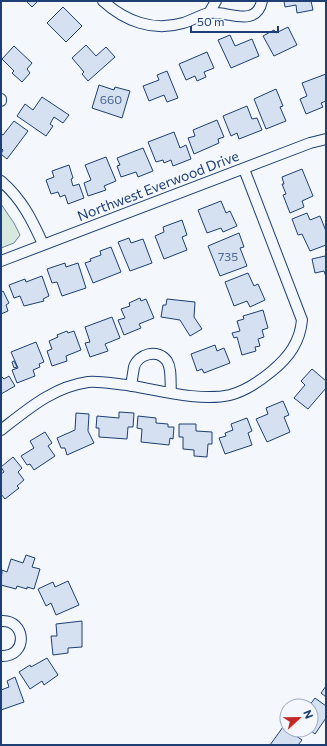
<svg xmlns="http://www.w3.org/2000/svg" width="327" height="746" font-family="Commissioner,sans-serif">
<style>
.green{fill:#d7e8df;stroke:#687fa3}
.building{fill:#d5e0f0;stroke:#1d3f73}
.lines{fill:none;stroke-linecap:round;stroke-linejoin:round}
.minor-casing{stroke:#1d3f73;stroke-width:12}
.minor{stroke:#f4f7fb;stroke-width:10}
.labels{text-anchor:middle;stroke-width:3;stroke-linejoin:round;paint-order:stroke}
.number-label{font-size:12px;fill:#4b6792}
.street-label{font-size:14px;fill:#1d3f73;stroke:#f4f7fb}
</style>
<rect width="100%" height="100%" fill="#f4f7fb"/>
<!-- green -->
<path class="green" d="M 1,204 L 14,223 L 20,235 L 14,243 L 1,248 Z"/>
<!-- building -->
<path class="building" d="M 26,1 L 38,1 L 32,7 Z
M 284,1 L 311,1 L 313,10 L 297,13 L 296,5 L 285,7 Z
M 63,7 L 82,26 L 66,42 L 47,23 Z
M 288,27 L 297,45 L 274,56 L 263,36 L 274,30 L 276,33 Z
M 230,35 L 235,46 L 252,39 L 259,56 L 231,68 L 218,40 Z
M 86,45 L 96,56 L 106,47 L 115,57 L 88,81 L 82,74 L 84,72 L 72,58 Z
M 14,46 L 32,63 L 27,69 L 30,73 L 22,82 L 12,73 L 14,71 L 2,59 Z
M 207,52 L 214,68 L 204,72 L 206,77 L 197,81 L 195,76 L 186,80 L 179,64 Z
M 167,71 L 178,98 L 167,102 L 164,95 L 149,101 L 143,86 L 159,80 L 157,75 Z
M 326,74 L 326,101 L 321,103 L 323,107 L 306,114 L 300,99 L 307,96 L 302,83 Z
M 99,85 L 114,90 L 115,87 L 130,91 L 122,118 L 92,108 Z
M 276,89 L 283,106 L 280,107 L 286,121 L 266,129 L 254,99 Z
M 42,97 L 69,115 L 63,123 L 54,117 L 50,124 L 53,126 L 46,136 L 17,116 L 25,104 L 33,110 Z
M 247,106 L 252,119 L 257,118 L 262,130 L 239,139 L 237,133 L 231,136 L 223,116 Z
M 217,120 L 224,137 L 218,139 L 219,143 L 194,154 L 188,138 L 195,136 L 193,130 Z
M 14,121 L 28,131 L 7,159 L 1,154 L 3,150 L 1,148 L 1,134 L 3,135 Z
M 174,132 L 180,148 L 186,145 L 191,159 L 173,166 L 171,160 L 164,163 L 163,160 L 156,162 L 148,142 Z
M 143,148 L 153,171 L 138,177 L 136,172 L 121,177 L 117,166 L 120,165 L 117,158 Z
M 106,157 L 116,181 L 104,186 L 106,190 L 88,196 L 84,183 L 91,180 L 85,165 Z
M 69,165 L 73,178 L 71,179 L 73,186 L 79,184 L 84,198 L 68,204 L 65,195 L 60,197 L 58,192 L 51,194 L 46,180 L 54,177 L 52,171 Z
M 302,169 L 313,196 L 302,201 L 304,207 L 290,213 L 283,195 L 286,194 L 282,184 L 284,184 L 282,177 Z
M 221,201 L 226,213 L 230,211 L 237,226 L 223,232 L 221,228 L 207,233 L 198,210 Z
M 307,213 L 310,220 L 320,216 L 326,231 L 326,245 L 310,251 L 302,234 L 298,235 L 292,219 Z
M 182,220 L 187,235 L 182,237 L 187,250 L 164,259 L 155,236 L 164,232 L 163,227 Z
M 239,233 L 244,247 L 240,248 L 247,266 L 220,276 L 208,246 Z
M 129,238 L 131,243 L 143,239 L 152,263 L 130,271 L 118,242 Z
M 111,247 L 121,272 L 93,283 L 85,263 L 91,261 L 90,259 L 101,255 L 100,251 Z
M 325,256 L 326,259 L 326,277 L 324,271 L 315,273 L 312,259 Z
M 65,263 L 66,267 L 78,263 L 86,288 L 62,296 L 57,282 L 52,283 L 47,269 Z
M 248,273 L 254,286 L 258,284 L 265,300 L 250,307 L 247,301 L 234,306 L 225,282 Z
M 42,276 L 49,296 L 43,299 L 44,301 L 24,306 L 20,296 L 14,298 L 9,285 L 25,279 L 26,282 Z
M 3,291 L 9,303 L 6,305 L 8,311 L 1,314 L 1,292 Z
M 140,298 L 141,301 L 146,299 L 154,318 L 139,324 L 141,328 L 124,335 L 118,320 L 125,318 L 121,309 L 130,306 L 129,303 Z
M 167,299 L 195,302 L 194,317 L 202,329 L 190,336 L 180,320 L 161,317 L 163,305 L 166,305 Z
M 263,310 L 268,328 L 262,330 L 264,337 L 258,339 L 260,346 L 255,347 L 256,351 L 242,355 L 237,337 L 234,338 L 232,333 L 240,331 L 237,321 L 244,319 L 243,316 Z
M 112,317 L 120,338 L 105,344 L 108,351 L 90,357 L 85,343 L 90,342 L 85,327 Z
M 67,331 L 68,333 L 74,331 L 81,350 L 66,356 L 67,361 L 52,366 L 47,351 L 52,349 L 49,341 L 58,337 L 57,335 Z
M 36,342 L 44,362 L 39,364 L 40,367 L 33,370 L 35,376 L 17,383 L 12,370 L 18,368 L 11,352 Z
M 215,345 L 217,351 L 224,348 L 230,363 L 204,373 L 202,369 L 197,371 L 191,354 Z
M 14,361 L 17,367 L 14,368 L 12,362 Z
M 312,369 L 326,381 L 326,388 L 308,409 L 294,398 L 305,385 L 301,381 Z
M 1,376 L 4,379 L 9,376 L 15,386 L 1,394 Z
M 283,401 L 289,415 L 284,417 L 290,432 L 267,442 L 256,419 L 268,414 L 266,408 Z
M 119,412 L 134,413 L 133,427 L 128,427 L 127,439 L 99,437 L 99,428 L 96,428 L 97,416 L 119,418 Z
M 76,413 L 89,414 L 88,431 L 94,443 L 67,455 L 65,448 L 61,448 L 57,438 L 75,430 Z
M 138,416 L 156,418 L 156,423 L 168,424 L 168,427 L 174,427 L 173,439 L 170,438 L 169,445 L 141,442 L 142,429 L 137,428 Z
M 247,418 L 252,431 L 248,433 L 252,445 L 225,454 L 219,438 L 226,436 L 225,433 L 233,430 L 231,424 Z
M 179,424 L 196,424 L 196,431 L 212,432 L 212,444 L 208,444 L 207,457 L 194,456 L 194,450 L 183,449 L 183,437 L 179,437 Z
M 45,432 L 52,443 L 48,446 L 55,456 L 34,470 L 30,464 L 27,465 L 21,456 L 34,448 L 30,441 Z
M 13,457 L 22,468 L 18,472 L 24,480 L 17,486 L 19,488 L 5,499 L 1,494 L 1,474 L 4,472 L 1,467 Z
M 26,555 L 35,558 L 32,567 L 40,569 L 34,589 L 27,587 L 27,589 L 17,586 L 16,589 L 1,585 L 2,570 L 7,572 L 11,559 L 23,563 Z
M 68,581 L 79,605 L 56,615 L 51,603 L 46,606 L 38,589 L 53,582 L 55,587 Z
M 82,621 L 82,647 L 68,648 L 68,653 L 53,655 L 51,636 L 57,636 L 56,624 Z
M 47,658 L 58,675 L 44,685 L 42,681 L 30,689 L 19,672 L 30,665 L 31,667 Z
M 15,677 L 24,702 L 1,710 L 1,690 L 9,687 L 7,681 Z
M 326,686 L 326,697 L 321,693 Z
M 315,698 L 326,706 L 326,718 L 315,734 L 310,730 L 311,706 L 309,706 Z
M 283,727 L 302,740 L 298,745 L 270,745 Z"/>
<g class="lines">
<defs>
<path id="minor" d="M 103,1 C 125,21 153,32 183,23 C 191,21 200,15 209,13 C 226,10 256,29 262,1
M 209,13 L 216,1
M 1,99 L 1,101
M 1,181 C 22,199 32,220 43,244
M 1,261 L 310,143 L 326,139
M 131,386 C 132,380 133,373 134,367 C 138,354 158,348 167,361 C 172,369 170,382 171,392
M 1,430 C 28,409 53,387 88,382 C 101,381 114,384 127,385 C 158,390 200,402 230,395 C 245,391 260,381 272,371 C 289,357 300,342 302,320 L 244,169
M 1,621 C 26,619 29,657 1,656"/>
</defs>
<!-- minor casing -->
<use href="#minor" class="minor-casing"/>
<!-- minor -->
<use href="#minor" class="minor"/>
</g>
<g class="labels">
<!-- number labels -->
<g class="number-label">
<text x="111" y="104">660</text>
<text x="228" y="261">735</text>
</g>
<!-- street labels -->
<g class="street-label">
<text transform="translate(158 186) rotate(-21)" y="5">Northwest Everwood Drive</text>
</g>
</g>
<!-- border -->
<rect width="327" height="746" fill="none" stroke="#1d3f73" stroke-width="4"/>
<!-- north arrow -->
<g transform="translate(299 718) rotate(68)"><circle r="19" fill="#f4f7fb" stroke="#9eadc5"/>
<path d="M0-3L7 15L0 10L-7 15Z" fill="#c62828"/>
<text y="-6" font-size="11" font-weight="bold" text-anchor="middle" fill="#1d3f73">N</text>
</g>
<!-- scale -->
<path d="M191 26v6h87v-6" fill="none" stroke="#1d3f73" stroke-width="2"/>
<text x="197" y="26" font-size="12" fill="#1d3f73" stroke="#f4f7fb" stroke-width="3" paint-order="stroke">50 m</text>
</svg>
